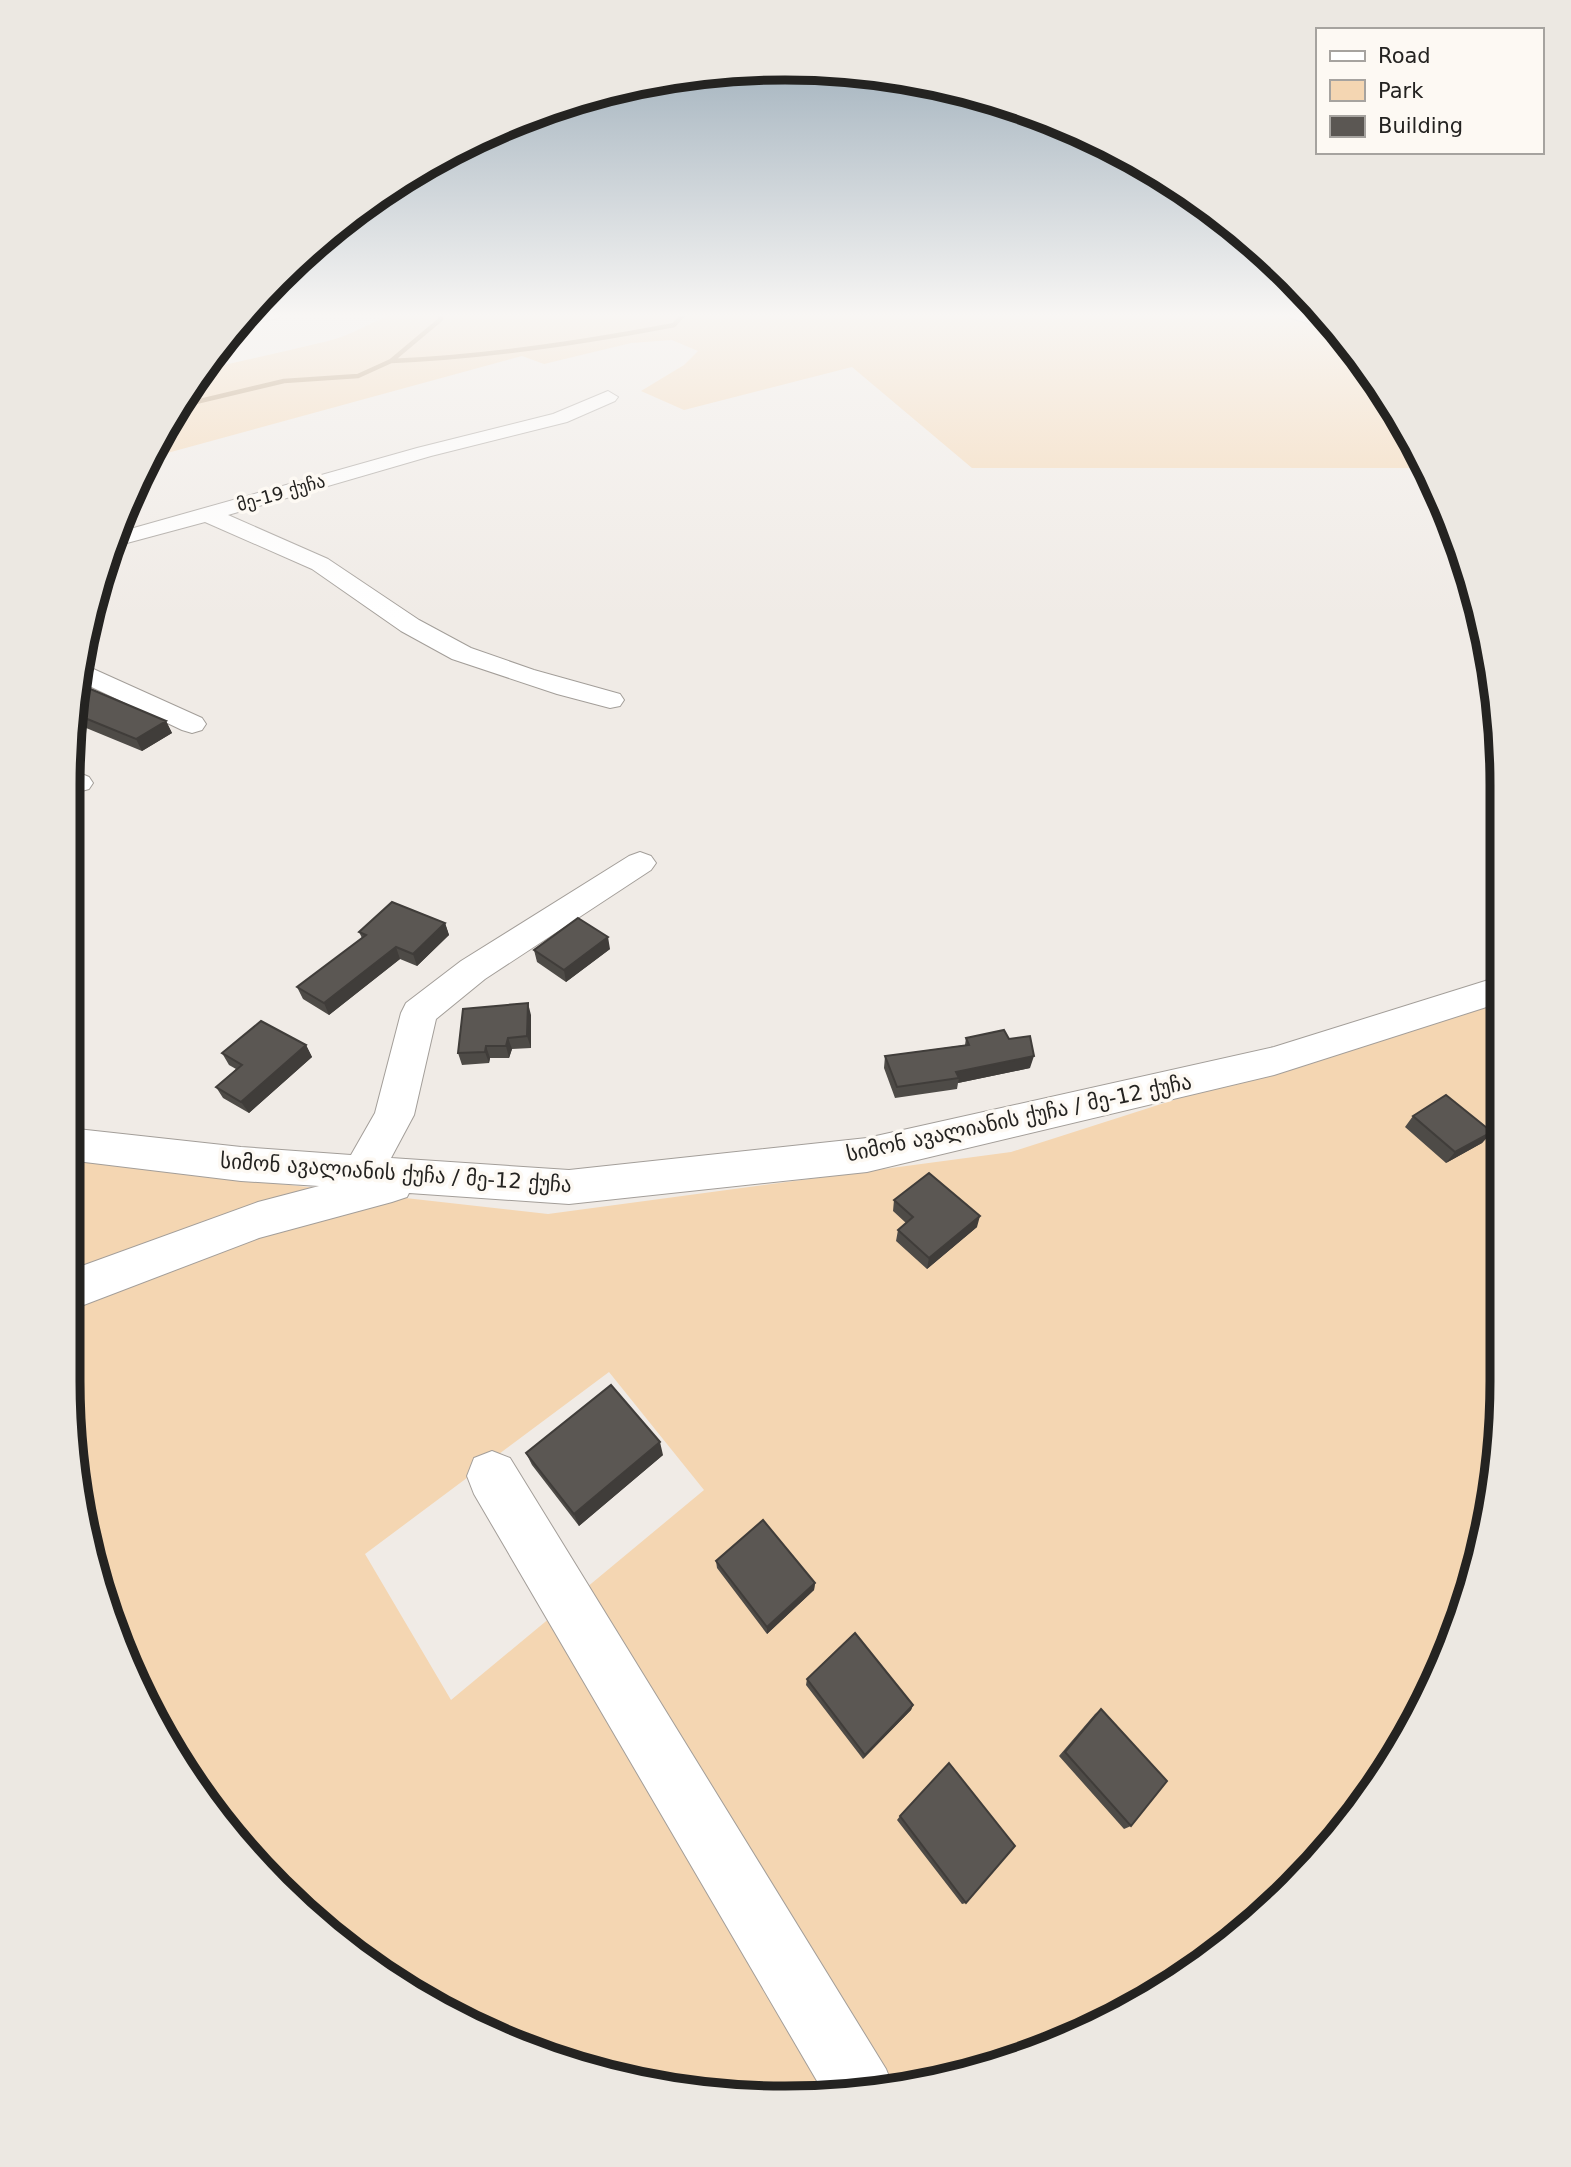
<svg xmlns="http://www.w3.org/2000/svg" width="1571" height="2167" font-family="'DejaVu Sans','Noto Sans Georgian',sans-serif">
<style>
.green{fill:#f4d6b2;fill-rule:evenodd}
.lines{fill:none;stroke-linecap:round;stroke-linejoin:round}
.stream{stroke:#b18e63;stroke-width:4.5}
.minor-casing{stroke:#a39e99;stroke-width:2}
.minor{fill:#fff;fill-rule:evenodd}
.wall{fill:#4e4b47}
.shaded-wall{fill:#403d3a}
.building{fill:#5b5753;stroke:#403d3a;stroke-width:2}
.labels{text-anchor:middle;stroke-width:7;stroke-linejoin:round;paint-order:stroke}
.far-street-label{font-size:18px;fill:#242321;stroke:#fdf9f3}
.street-label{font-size:21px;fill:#242321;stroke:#fdf9f3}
.rim{fill:none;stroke:#242321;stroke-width:9}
</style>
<rect width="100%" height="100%" fill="#f0ebe6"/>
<!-- green -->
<path class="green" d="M 393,314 L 1326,314 L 1429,468 L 972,468 L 852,367 L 684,410 L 641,391 L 684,365 L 698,351 L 672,340 L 631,343 L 544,364 L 522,356 L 149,458 L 165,427 L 205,369 C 246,360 287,351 328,341 C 352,335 371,322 393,314 Z
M 1498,996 L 1501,1428 L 1478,1567 L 1429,1699 L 1354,1818 L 1258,1921 L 1102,2025 L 1016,2061 L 880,2093 L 691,2093 L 555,2061 L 469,2025 L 312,1920 L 189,1780 L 123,1656 L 93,1568 L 68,1381 L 68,1160 L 548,1214 L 1011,1152 ZM 609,1372 L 704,1490 L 451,1700 L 365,1554 Z"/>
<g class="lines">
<!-- stream -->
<path class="stream" d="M 391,361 C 486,357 580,343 674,325 L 684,314
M 179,406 L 284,381 L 358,376 L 391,361 L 441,319 L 439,314"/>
<defs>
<path id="minor" d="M 245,314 L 281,314 L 279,318 L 258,322 L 242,318 Z
M 1289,314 C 1310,314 1325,313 1337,332 L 1291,318 Z
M 608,391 L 618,397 L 615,401 L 567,422 L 431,456 L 228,515 L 328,559 L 419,620 L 471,648 L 534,670 L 620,694 L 624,700 L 620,706 L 610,708 L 557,694 L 452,659 L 401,631 L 312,569 L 205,522 L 112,547 L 116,533 L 417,448 L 553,414 Z
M 80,663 L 202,718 L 206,724 L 202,730 L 192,733 L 182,730 L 79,681 Z
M 70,769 L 89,777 L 93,783 L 89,789 L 78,792 L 68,790 Z
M 640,852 L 651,856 L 656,863 L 651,870 L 485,979 L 436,1019 L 414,1115 L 391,1158 L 569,1170 L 867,1138 L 1274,1047 L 1498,977 L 1499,1003 L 1274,1075 L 867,1172 L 569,1204 L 409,1193 L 407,1197 L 392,1202 L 259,1238 L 68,1311 L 68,1271 L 258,1202 L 319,1186 L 241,1181 L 68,1160 L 68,1128 L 241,1147 L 351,1155 L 375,1113 L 401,1013 L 406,1003 L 461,961 L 629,856 Z
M 492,1451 L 510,1458 L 886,2069 L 894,2089 L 880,2093 L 824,2093 L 474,1494 L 467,1476 L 474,1458 Z"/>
</defs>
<!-- minor casing -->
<use href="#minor" class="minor-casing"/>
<!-- minor -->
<use href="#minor" class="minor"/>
</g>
<!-- wall -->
<path class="wall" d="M 78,689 L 166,721 L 172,733 L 142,751 L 74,723 Z
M 445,923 L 449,935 L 417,966 L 400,959 L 329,1015 L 303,999 L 297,987 L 362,938 L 359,932 Z
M 610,949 L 566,982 L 537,962 L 534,950 Z
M 531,1015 L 531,1048 L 512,1049 L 509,1058 L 490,1058 L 489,1063 L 462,1065 L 458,1053 Z
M 966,1038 L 1030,1068 L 958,1083 L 957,1089 L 895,1098 L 884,1068 L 885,1056 L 965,1045 Z
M 306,1045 L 312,1057 L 249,1113 L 223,1098 L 216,1087 L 236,1069 L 229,1065 L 222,1053 Z
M 1413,1116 L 1492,1132 L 1482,1143 L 1446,1163 L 1405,1127 Z
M 894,1200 L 977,1227 L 927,1269 L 896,1241 L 898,1230 L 906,1223 L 893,1211 Z
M 526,1453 L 663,1455 L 579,1526 L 532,1465 Z
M 716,1561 L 815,1583 L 814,1590 L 767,1634 L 717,1568 Z
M 807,1679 L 913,1705 L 911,1710 L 863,1759 L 806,1685 Z
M 1101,1709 L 1131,1826 L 1124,1829 L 1059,1756 L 1095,1714 Z
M 900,1816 L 966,1903 L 962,1904 L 897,1820 Z"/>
<!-- shaded-wall -->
<path class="shaded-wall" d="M 166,721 L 172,733 L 142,751 L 136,739 Z
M 445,923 L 449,935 L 417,966 L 413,954 Z
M 608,937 L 610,949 L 566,982 L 564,970 Z
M 396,947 L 400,959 L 329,1015 L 324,1003 Z
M 528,1003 L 531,1015 L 531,1048 L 527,1036 Z
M 508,1038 L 512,1049 L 509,1058 L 506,1046 Z
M 306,1045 L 312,1057 L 249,1113 L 241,1102 Z
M 486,1046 L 490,1058 L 489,1063 L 485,1052 Z
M 1034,1056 L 1030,1068 L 958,1083 L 959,1078 L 956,1072 Z
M 1492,1132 L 1482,1143 L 1446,1163 L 1455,1152 Z
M 980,1216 L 977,1227 L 927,1269 L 929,1258 Z
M 660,1442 L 663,1455 L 579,1526 L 574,1514 Z
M 815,1583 L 814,1590 L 767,1634 L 767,1627 Z
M 913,1705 L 911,1710 L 863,1759 L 865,1755 Z"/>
<!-- building -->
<path class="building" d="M 88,688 L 166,721 L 136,739 L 75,714 L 78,689 L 83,691 Z
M 392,902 L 445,923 L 413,954 L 396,947 L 324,1003 L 297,987 L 366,935 L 359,932 Z
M 578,918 L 608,937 L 564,970 L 534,950 Z
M 528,1003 L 527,1036 L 508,1038 L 506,1046 L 486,1046 L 485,1052 L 458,1053 L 463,1009 Z
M 261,1021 L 306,1045 L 241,1102 L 216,1087 L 242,1065 L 222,1053 Z
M 1004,1030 L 1009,1039 L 1030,1036 L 1034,1056 L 956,1072 L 959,1078 L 897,1087 L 885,1056 L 969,1045 L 966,1038 Z
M 1446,1095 L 1492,1132 L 1455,1152 L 1413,1116 Z
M 929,1173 L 980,1216 L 929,1258 L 898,1230 L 913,1217 L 894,1200 Z
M 611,1385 L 660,1442 L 574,1514 L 526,1453 Z
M 763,1520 L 815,1583 L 767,1627 L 716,1561 Z
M 855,1633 L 913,1705 L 865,1755 L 807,1679 Z
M 1101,1709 L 1167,1781 L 1131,1826 L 1065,1752 Z
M 949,1763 L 1015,1846 L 966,1903 L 900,1816 Z"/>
<!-- sky -->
<linearGradient id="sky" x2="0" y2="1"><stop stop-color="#92a5b3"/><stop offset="0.51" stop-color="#f8f6f4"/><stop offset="1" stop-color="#f8f6f4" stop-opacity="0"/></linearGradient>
<rect width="1571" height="618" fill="url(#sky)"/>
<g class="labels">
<!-- far-street labels -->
<g class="far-street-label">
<text transform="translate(281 493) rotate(-16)" y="6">მე-19 ქუჩა</text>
</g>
<!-- street labels -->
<g class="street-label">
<text transform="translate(1019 1118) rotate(-12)" y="7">სიმონ ავალიანის ქუჩა / მე-12 ქუჩა</text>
<text transform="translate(396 1173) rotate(4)" y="7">სიმონ ავალიანის ქუჩა / მე-12 ქუჩა</text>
</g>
</g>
<!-- crop -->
<path d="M0 0H1571V2167H0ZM785 80H785A705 705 0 0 1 1490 785V1381A705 705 0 0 1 785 2086H785A705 705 0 0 1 80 1381V785A705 705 0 0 1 785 80Z" fill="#ece8e2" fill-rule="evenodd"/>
<path class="rim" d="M785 80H785A705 705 0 0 1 1490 785V1381A705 705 0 0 1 785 2086H785A705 705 0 0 1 80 1381V785A705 705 0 0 1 785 80Z"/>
<!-- legend -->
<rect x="1316" y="28" width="228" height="126" fill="#fdf9f3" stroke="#a6a39f" stroke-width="2"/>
<rect x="1330" y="51" width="35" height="10" fill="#ffffff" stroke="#a6a39f" stroke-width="2"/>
<text x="1378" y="63" font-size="21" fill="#242321">Road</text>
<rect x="1330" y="80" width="35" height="21" fill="#f4d6b2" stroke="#a6a39f" stroke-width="2"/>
<text x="1378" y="98" font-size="21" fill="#242321">Park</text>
<rect x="1330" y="116" width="35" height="21" fill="#5b5753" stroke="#a6a39f" stroke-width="2"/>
<text x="1378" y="133" font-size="21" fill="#242321">Building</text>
</svg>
